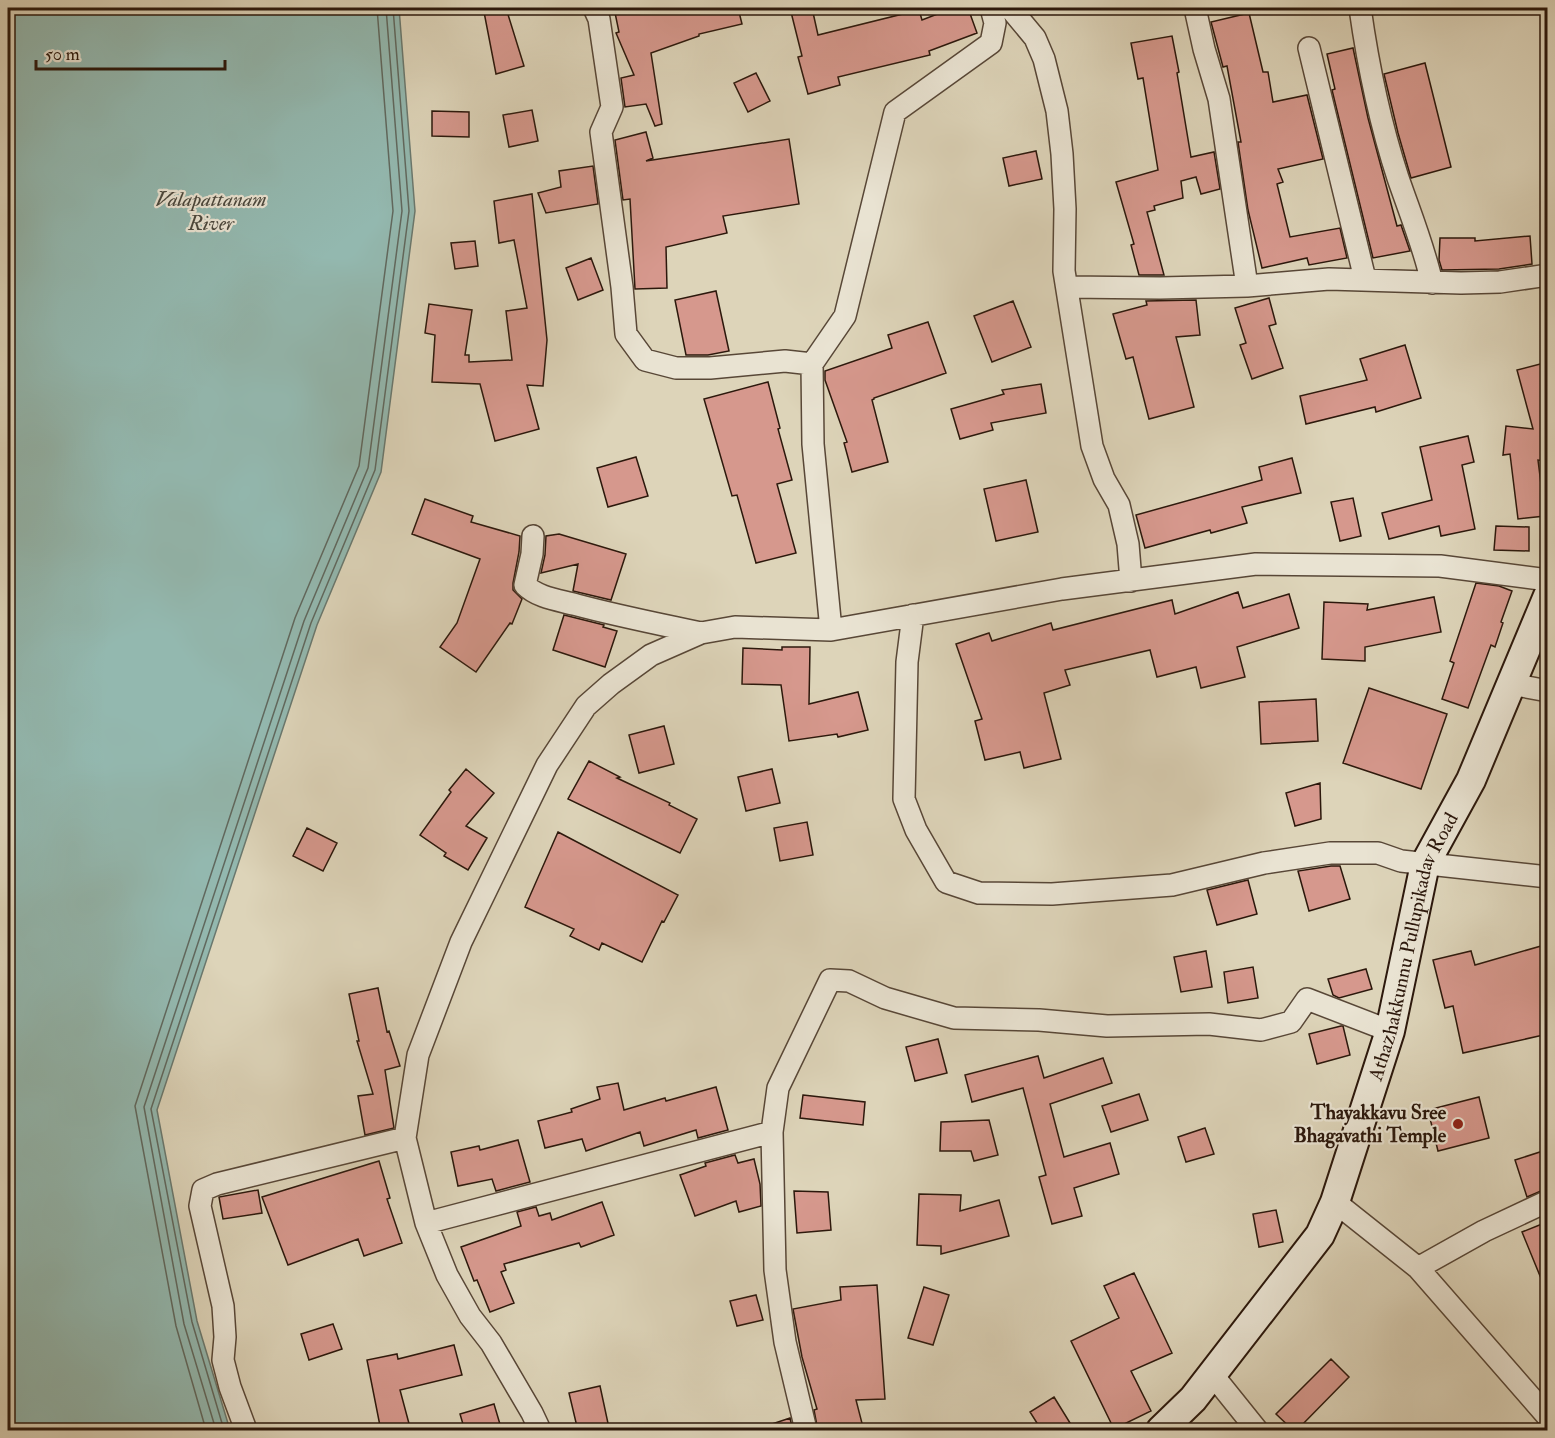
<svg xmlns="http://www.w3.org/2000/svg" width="1555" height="1438" font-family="'IM FELL Double Pica',serif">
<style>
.water{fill:#93b8af;stroke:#6a786e;stroke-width:1.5}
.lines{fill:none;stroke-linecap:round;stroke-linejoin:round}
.shore{stroke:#60685e;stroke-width:1.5}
.building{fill:#d6988d;stroke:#2c180c;stroke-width:1.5}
.street-casing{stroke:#584737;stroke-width:24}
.secondary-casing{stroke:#2c180c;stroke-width:32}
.street{stroke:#e9e3d2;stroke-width:21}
.secondary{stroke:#e9e3d2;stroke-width:28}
.poi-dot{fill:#8f2418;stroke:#e9e3d2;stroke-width:2}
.labels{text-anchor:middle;stroke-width:4.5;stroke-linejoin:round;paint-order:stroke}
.street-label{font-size:20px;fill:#2c180c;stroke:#e9e3d2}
.poi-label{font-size:20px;font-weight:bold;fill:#2c180c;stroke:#e9e3d2;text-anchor:end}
.water-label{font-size:21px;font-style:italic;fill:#4b483d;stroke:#e9e3d2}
</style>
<rect width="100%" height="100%" fill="#ddd4b9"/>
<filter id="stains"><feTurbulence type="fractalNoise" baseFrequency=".00333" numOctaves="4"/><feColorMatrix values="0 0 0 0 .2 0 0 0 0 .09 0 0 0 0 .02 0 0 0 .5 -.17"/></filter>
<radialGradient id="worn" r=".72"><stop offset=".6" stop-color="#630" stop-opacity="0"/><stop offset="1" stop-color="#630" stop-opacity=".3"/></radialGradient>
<!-- water -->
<path class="water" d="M 8,8 L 399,8 L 415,211 L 381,472 L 317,625 L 157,1110 L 197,1321 L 230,1430 L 8,1430 Z"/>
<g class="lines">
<!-- shore -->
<path class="shore" d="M 206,1430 L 176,1326 L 135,1106 L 295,618 L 359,466 L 393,211 L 377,8
M 216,1430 L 184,1324 L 144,1107 L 304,621 L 368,468 L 402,211 L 386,8
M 224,1430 L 192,1322 L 151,1109 L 311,623 L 375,470 L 409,211 L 393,8"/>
</g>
<!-- building -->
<path class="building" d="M 499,8 L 506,8 L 524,66 L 496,74 L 484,12 Z
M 614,8 L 738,8 L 742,24 L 699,34 L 699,36 L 651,53 L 662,124 L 655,126 L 646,104 L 625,107 L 621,78 L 634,75 L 616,33 L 619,32 Z
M 812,8 L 818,35 L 919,10 L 922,20 L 953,8 L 968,8 L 977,33 L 929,51 L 930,55 L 838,77 L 840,85 L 808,94 L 798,57 L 802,56 L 791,12 Z
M 1249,13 L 1263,72 L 1268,72 L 1273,102 L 1307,95 L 1323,159 L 1278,169 L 1283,182 L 1277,184 L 1290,237 L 1340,228 L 1347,258 L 1309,265 L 1307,258 L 1262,268 L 1248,210 L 1238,142 L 1241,142 L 1227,66 L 1223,67 L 1211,22 Z
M 1172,36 L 1179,72 L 1177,73 L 1191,157 L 1214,152 L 1220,189 L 1201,194 L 1196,177 L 1181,181 L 1183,198 L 1154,206 L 1155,210 L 1147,212 L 1164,275 L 1139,275 L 1131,245 L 1134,244 L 1116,182 L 1158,170 L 1143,78 L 1138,79 L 1131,43 Z
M 1353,48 L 1368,118 L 1397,226 L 1401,225 L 1410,251 L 1373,258 L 1332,90 L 1335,89 L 1327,54 Z
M 1425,63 L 1451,167 L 1411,178 L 1398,133 L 1384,74 Z
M 756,73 L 770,101 L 748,112 L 734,83 Z
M 532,110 L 538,141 L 509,147 L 503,115 Z
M 432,111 L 469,112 L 469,137 L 432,136 Z
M 646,132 L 653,158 L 646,161 L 789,139 L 799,204 L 723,216 L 727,233 L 666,247 L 667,288 L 635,289 L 630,199 L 623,200 L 615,140 Z
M 1036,151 L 1042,179 L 1009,186 L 1003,158 Z
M 593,166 L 598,204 L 546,213 L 538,193 L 561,187 L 559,171 Z
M 532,194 L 547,340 L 543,386 L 527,385 L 539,429 L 495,441 L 480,384 L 432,382 L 435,335 L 425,333 L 429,304 L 472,310 L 465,355 L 469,355 L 469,362 L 512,360 L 506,311 L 527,308 L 514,240 L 499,243 L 494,201 Z
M 1530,236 L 1532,264 L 1499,269 L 1442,270 L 1439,260 L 1440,238 L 1475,238 L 1475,241 Z
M 475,241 L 478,266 L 455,269 L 451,243 Z
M 591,258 L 603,290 L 578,300 L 566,268 Z
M 716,291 L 729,351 L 708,355 L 686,355 L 675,300 Z
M 1269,298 L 1276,324 L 1269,326 L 1283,368 L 1252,379 L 1240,345 L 1246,343 L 1235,308 Z
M 1196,300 L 1200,335 L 1176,337 L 1194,407 L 1149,419 L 1133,357 L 1126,359 L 1113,314 L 1147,305 L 1146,301 Z
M 1013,301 L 1031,347 L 992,362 L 974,316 Z
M 928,322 L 946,373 L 874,398 L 874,399 L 872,400 L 888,462 L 852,472 L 844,443 L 847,442 L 825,380 L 825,371 L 892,348 L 888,335 Z
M 1405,345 L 1421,398 L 1376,412 L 1375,407 L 1306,424 L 1300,396 L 1367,380 L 1360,359 Z
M 1548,362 L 1548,461 L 1538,460 L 1545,516 L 1518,519 L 1510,454 L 1503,455 L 1506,426 L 1533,429 L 1517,370 Z
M 768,382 L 780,428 L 778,429 L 792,480 L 777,484 L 796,553 L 756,563 L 737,495 L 732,496 L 704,399 Z
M 1041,384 L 1046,413 L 991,423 L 993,430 L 960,439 L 951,409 L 1004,394 L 1002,390 Z
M 1468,436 L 1474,462 L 1462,465 L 1475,529 L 1441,536 L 1439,526 L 1389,539 L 1382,513 L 1432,500 L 1420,447 Z
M 636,457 L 648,496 L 608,507 L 597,468 Z
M 1292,458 L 1301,493 L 1242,507 L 1247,523 L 1211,533 L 1210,530 L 1145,548 L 1136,515 L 1262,480 L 1259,467 Z
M 1026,480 L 1038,532 L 996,541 L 984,489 Z
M 1353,498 L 1361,536 L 1340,541 L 1331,502 Z
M 425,499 L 473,516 L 471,522 L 520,536 L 519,552 L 513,583 L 513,590 L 522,599 L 512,624 L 510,623 L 476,672 L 440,647 L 457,623 L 480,559 L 412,534 Z
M 1496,526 L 1529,527 L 1529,551 L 1494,550 Z
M 559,534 L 626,554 L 611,600 L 573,591 L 578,564 L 541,573 L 545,555 L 546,536 Z
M 1476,583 L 1499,586 L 1512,591 L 1501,622 L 1503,623 L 1495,647 L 1491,645 L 1468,708 L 1442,699 L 1454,663 L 1450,661 Z
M 1238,592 L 1243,608 L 1289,594 L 1299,628 L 1237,647 L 1245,677 L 1201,688 L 1196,667 L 1157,677 L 1150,650 L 1065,670 L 1070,685 L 1044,693 L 1061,759 L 1024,768 L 1020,752 L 985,760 L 975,721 L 982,719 L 956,644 L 989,633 L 992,641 L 1051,623 L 1053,630 L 1172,600 L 1175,614 Z
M 1434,597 L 1441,632 L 1365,647 L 1365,661 L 1322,659 L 1324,602 L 1368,604 L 1367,610 Z
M 564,615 L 604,625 L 603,627 L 617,631 L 605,667 L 553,650 Z
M 782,647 L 810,647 L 809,704 L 858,692 L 868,730 L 838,737 L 837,734 L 789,741 L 781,685 L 742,684 L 743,648 L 782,650 Z
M 1369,688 L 1447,714 L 1421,789 L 1343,763 Z
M 1316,699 L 1318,741 L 1261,744 L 1259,702 Z
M 664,726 L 674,764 L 639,773 L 629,735 Z
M 589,761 L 620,777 L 617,778 L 670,803 L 669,805 L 697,819 L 680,853 L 568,799 Z
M 466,769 L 494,793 L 466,826 L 487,838 L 468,870 L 444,856 L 446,853 L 420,835 L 451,792 L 449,790 Z
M 772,769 L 780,803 L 746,811 L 738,777 Z
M 1320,783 L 1321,819 L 1295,826 L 1286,793 Z
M 807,822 L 813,855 L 780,861 L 774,828 Z
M 307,828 L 337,843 L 323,871 L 293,856 Z
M 558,832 L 678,895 L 664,922 L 662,921 L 642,962 L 602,943 L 599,950 L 570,936 L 574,929 L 525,907 Z
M 1331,866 L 1340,866 L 1350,899 L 1309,911 L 1298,871 Z
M 1248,880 L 1257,914 L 1217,925 L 1207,890 Z
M 1548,944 L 1548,1034 L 1463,1053 L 1453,1006 L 1445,1008 L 1433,960 L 1471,951 L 1475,965 Z
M 1206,951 L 1212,987 L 1181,992 L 1174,957 Z
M 1253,967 L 1258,998 L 1228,1003 L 1224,972 Z
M 1366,969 L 1372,989 L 1339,998 L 1333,995 L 1328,979 Z
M 378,988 L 387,1032 L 389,1031 L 400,1066 L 385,1070 L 394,1128 L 365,1135 L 358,1096 L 373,1094 L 357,1041 L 359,1041 L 349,994 Z
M 1341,1026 L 1343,1026 L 1350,1055 L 1317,1064 L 1309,1034 Z
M 938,1039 L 947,1073 L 915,1081 L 906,1047 Z
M 1038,1056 L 1044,1078 L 1103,1058 L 1112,1083 L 1050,1104 L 1064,1157 L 1110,1143 L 1119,1174 L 1074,1188 L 1082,1216 L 1052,1224 L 1039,1177 L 1046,1175 L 1023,1088 L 972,1102 L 965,1075 Z
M 618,1083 L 624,1110 L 665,1098 L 666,1101 L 716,1087 L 728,1130 L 698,1138 L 696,1130 L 644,1146 L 640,1132 L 586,1151 L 582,1139 L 545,1148 L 538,1121 L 572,1112 L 571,1109 L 600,1099 L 597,1087 Z
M 1139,1094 L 1148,1120 L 1111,1132 L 1102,1106 Z
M 803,1095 L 865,1102 L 863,1125 L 800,1118 Z
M 1479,1097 L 1489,1138 L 1438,1151 L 1428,1110 Z
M 989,1120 L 998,1155 L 974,1161 L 971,1151 L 940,1151 L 941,1122 Z
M 1205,1128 L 1214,1154 L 1186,1162 L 1178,1137 Z
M 518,1140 L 530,1182 L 496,1191 L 492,1179 L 458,1186 L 451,1152 L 479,1146 L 480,1150 Z
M 1543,1151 L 1548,1163 L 1548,1188 L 1527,1197 L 1515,1160 Z
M 735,1155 L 738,1163 L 754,1159 L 760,1184 L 761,1206 L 739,1212 L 736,1201 L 695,1216 L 680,1175 L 706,1166 L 705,1163 Z
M 379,1161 L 390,1198 L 387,1199 L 402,1243 L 364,1256 L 358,1239 L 288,1265 L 262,1197 Z
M 258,1190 L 262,1213 L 223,1219 L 219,1197 Z
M 794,1191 L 828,1192 L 831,1230 L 797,1233 Z
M 919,1194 L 961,1195 L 960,1211 L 999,1200 L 1009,1236 L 941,1254 L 941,1246 L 917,1245 Z
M 602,1202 L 614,1235 L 581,1247 L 579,1243 L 504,1264 L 506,1270 L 501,1272 L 514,1303 L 490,1312 L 477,1280 L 474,1281 L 461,1247 L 521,1226 L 517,1212 L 536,1207 L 539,1216 L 550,1213 L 552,1220 Z
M 1276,1210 L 1283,1242 L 1259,1247 L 1253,1214 Z
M 1542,1224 L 1548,1237 L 1547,1293 L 1522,1232 Z
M 1134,1273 L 1172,1353 L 1131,1371 L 1151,1411 L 1114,1429 L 1071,1341 L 1119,1318 L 1104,1286 Z
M 877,1285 L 885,1399 L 856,1400 L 864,1431 L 818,1431 L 814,1410 L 817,1409 L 802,1357 L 793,1309 L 841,1300 L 840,1287 Z
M 924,1287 L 949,1295 L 933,1345 L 908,1338 Z
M 756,1295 L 763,1320 L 737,1326 L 730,1301 Z
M 333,1324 L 342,1349 L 309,1360 L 301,1334 Z
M 454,1345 L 462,1375 L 400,1390 L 411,1431 L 381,1431 L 367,1360 L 397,1354 L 398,1359 Z
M 1331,1359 L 1349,1377 L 1296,1431 L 1294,1431 L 1276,1414 Z
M 600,1386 L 609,1428 L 596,1431 L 578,1431 L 569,1393 Z
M 1054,1397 L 1075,1431 L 1042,1431 L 1030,1412 Z
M 494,1404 L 502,1431 L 465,1431 L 460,1414 Z
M 790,1418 L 793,1431 L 764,1431 L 763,1427 Z"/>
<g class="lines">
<defs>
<path id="street" d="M 594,8 L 599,19 L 612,107 L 601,132 L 622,287 L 626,334 L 645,360 L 676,368 L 710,368 L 785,361 L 812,364
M 1010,8 L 1035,38 L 1044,59 L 1057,111 L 1062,154 L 1065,209 L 1064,271 L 1092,446 L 1104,479 L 1119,505 L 1128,544 L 1131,581
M 1195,8 L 1204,49 L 1219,99 L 1247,286
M 1360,8 C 1368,65 1380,123 1398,178 C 1410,213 1424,247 1432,283
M 1309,48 L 1365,279
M 1067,287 L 1160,288 L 1247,286 L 1329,279 L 1461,283 L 1500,282 L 1548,275
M 533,536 L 532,554 L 525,585 C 538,598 559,600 577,605 C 618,616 659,624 701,633
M 913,615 L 907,662 L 904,799 L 916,830 L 946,882 L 979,893 L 1052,894 L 1172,885 L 1264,863 L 1330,853 L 1378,853 L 1401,861 L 1548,877
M 831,630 L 1062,589 L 1256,564 L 1440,566 L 1548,580
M 1511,684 L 1548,691
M 772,1132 L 775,1270 L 785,1342 L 806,1430
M 1335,1202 L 1418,1268 L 1548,1417
M 426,1223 L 772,1132 L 778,1088 L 830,980 L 849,981 L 885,998 L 954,1018 L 1039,1020 L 1107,1026 L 1209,1024 L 1261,1030 L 1291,1022 L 1307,999 L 1390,1031
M 1418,1268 L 1484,1231 L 1548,1201
M 1212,1374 L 1257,1430
M 246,1430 L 230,1387 L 223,1360 L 225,1337 L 223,1306 L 200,1206 L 203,1190 L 217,1184 L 405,1138
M 540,1430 L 532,1413 L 491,1343 L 470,1316 L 447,1275 L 426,1223 L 405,1138 L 418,1055 L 461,942 L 547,765 L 586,706 L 611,684 L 651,655 L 701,633 L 735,627 L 831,630 L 813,444 L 812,364 L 845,316 L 895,112 L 991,43 L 995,23 L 991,8"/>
<g id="secondary">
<path id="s1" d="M 1161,1430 L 1193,1399 L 1320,1235 L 1335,1202 L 1390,1031 L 1425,864 L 1471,780 L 1548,596"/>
</g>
</defs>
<!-- street casing -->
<use href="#street" class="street-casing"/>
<!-- secondary casing -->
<use href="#secondary" class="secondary-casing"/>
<!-- street -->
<use href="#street" class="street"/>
<!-- secondary -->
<use href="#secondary" class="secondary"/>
</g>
<!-- markers -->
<circle class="poi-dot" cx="1458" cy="1124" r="6"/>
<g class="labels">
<!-- street labels -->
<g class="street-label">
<text dy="7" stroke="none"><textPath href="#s1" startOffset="556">Athazhakkunnu Pullupikadav Road</textPath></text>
</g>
<!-- poi labels -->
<g class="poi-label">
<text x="1446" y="1119">Thayakkavu Sree<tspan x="1446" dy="23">Bhagavathi Temple</tspan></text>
</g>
<!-- water labels -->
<g class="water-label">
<text x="211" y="206">Valapattanam<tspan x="211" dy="24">River</tspan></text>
</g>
</g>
<!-- margin -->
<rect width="1555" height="1438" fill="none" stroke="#ddd4b9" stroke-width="30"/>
<rect x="9" y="9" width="1537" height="1420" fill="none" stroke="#2c180c" stroke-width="3"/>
<rect x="15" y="15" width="1525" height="1408" fill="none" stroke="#2c180c" stroke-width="1.5"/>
<!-- scale -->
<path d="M36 60v9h189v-9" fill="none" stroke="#2c180c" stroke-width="3"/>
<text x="45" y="60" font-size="18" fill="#2c180c" stroke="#e9e3d2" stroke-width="4.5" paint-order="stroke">50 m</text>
<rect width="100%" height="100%" filter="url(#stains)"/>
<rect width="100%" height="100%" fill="url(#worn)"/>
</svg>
